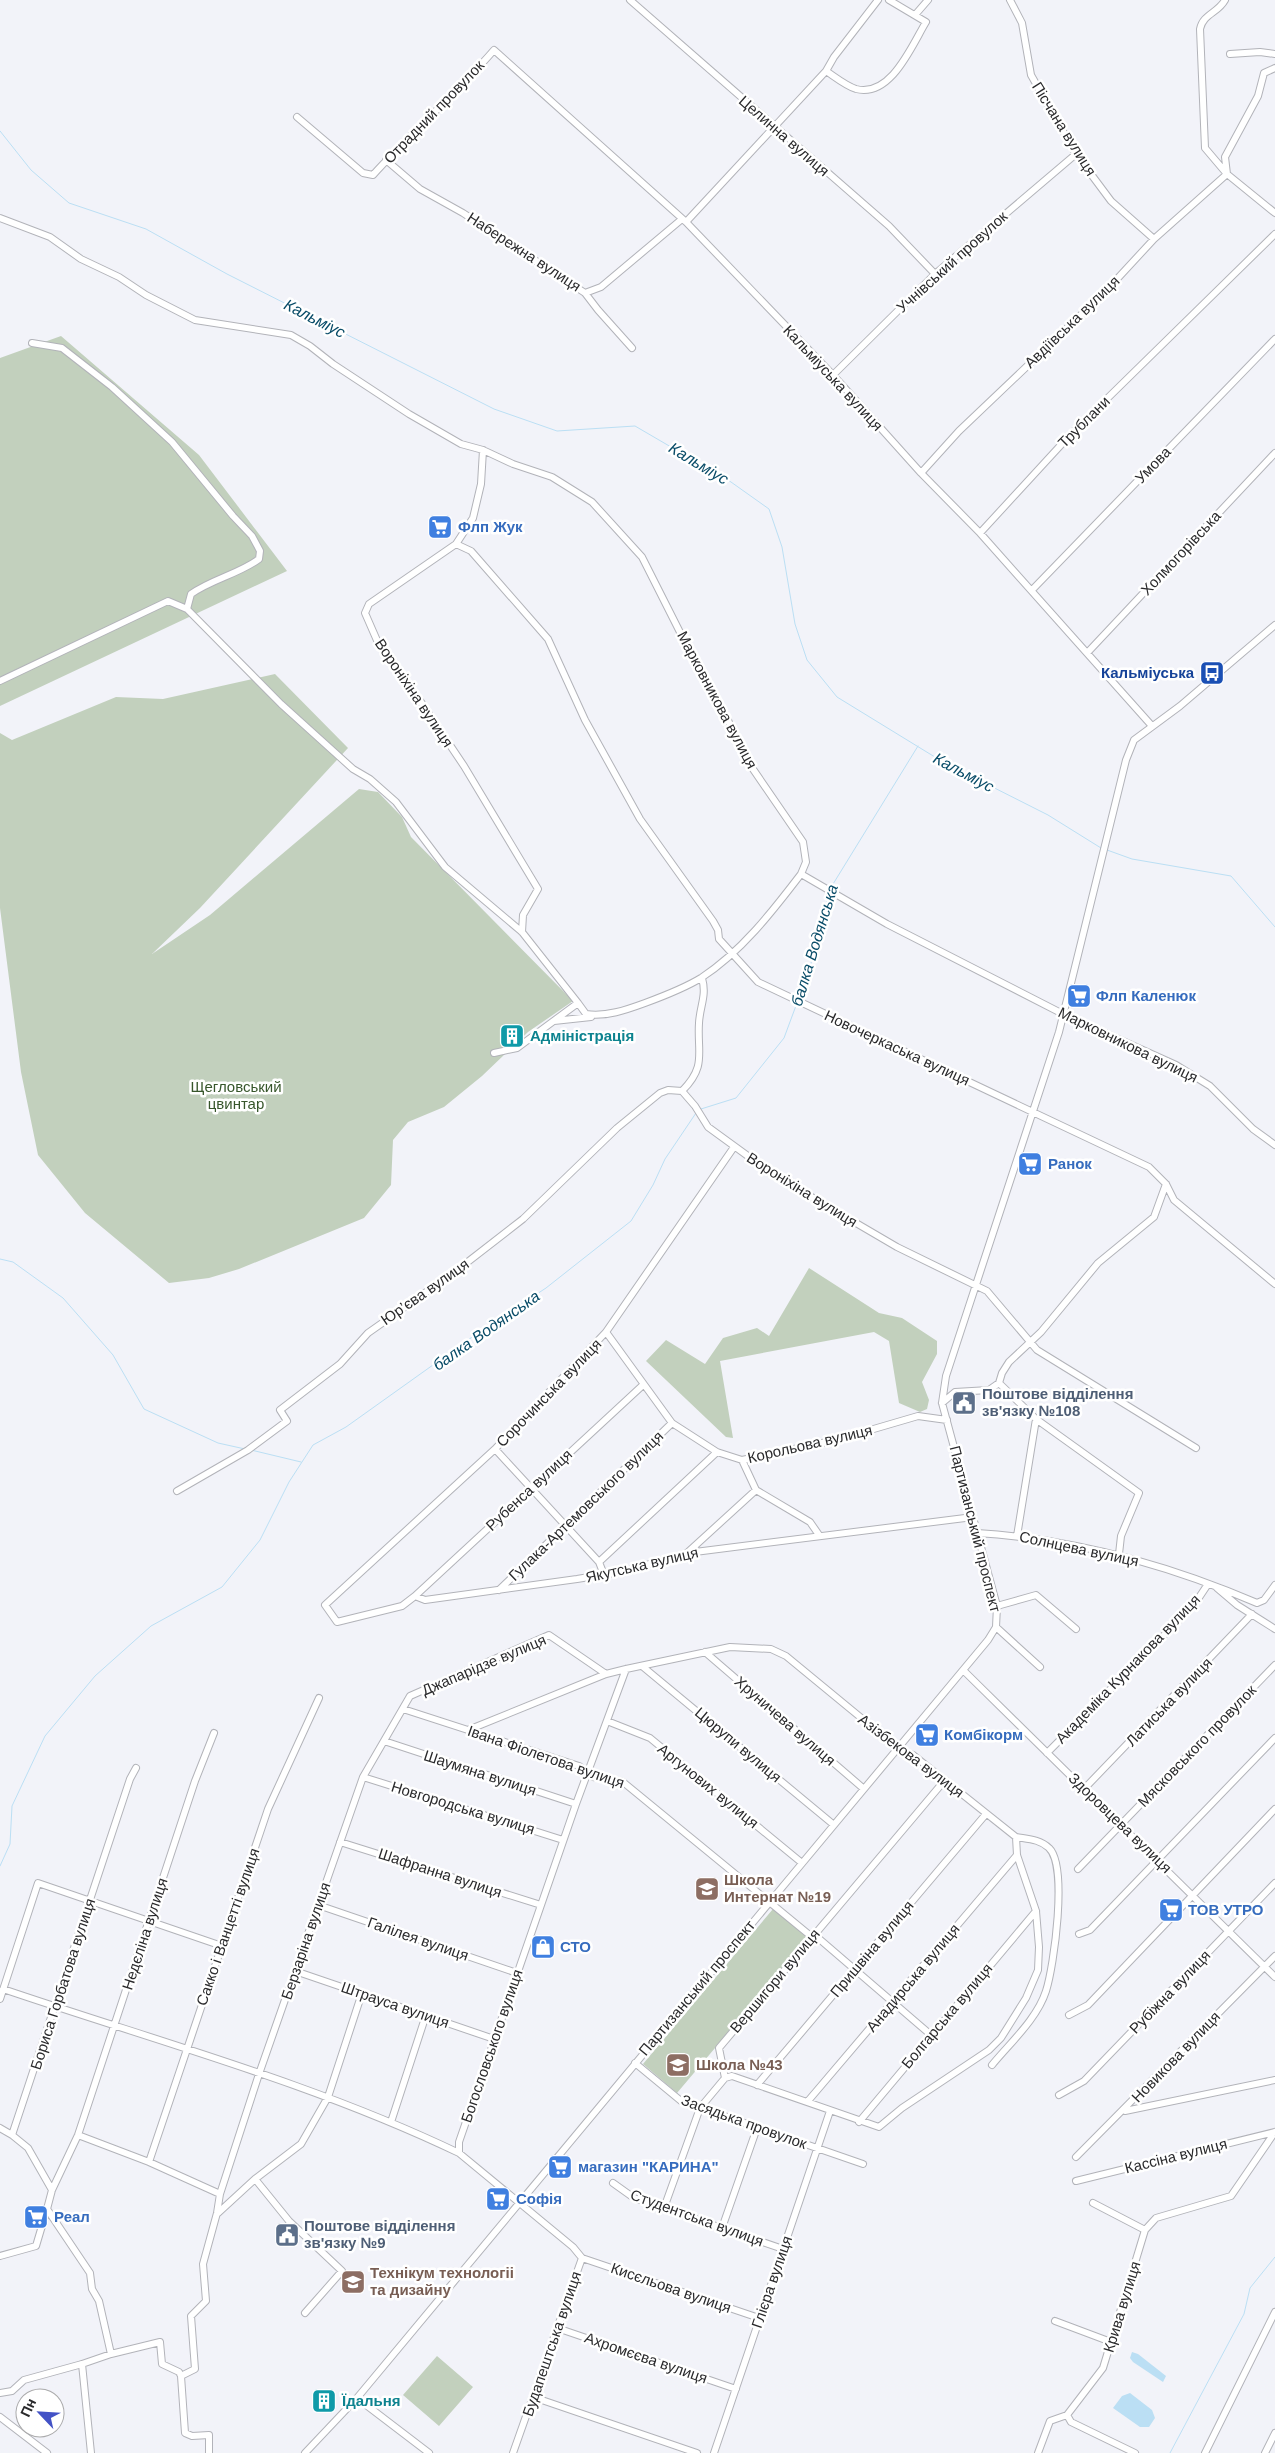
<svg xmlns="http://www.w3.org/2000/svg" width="1275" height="2453" font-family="Helvetica,sans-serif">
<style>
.green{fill:#c2d0bd}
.water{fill:#bbdff4}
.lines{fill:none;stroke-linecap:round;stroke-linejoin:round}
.stream{stroke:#bbdff4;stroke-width:1}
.minor-casing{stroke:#b2b3b9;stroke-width:8}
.minor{stroke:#fff;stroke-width:6}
.labels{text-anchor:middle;stroke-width:5;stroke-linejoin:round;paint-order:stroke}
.street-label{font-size:15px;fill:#2a2a2c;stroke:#fff}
.shop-label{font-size:15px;font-weight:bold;fill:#366cbe;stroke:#fff;text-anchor:start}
.transit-label{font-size:15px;font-weight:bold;fill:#164399;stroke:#fff;text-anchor:end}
.culture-label{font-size:15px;font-weight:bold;fill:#0d838f;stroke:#fff;text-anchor:start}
.park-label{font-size:15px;fill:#37562b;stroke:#fff}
.service-label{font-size:15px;font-weight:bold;fill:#4e5e75;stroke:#fff;text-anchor:start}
.education-label{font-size:15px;font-weight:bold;fill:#785e54;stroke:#fff;text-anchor:start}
.water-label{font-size:16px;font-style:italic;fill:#094c68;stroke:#fff}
</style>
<rect width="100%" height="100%" fill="#f2f3f9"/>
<!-- green -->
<path class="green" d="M 61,336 L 199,455 L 287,571 L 0,706 L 0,358 Z
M 275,674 L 348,748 L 200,908 L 152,954 L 210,915 L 359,789 L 378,792 L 402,817 L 411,837 L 573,1001 L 528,1032 L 482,1076 L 444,1107 L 408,1122 L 393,1140 L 391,1185 L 364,1218 L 239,1269 L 209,1278 L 169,1283 L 85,1213 L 38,1155 L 21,1072 L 0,908 L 0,733 L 12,740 L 116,697 L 163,699 Z
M 809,1268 L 879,1313 L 902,1318 L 937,1341 L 937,1354 L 922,1382 L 929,1400 L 927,1409 L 920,1412 L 899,1403 L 889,1341 L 874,1332 L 720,1361 L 733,1438 L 726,1437 L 646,1361 L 666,1340 L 705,1364 L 723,1338 L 757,1328 L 769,1336 Z
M 773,1909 L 808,1938 L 677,2093 L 643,2064 Z
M 437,2356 L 473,2387 L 439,2426 L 403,2395 Z"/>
<!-- water -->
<path class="water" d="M 1132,2352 L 1138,2354 L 1166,2376 L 1163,2382 L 1133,2362 L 1130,2358 Z
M 1130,2393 L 1152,2410 L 1155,2418 L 1149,2427 L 1140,2427 L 1113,2408 L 1122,2396 Z"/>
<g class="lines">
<!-- stream -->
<path class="stream" d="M 0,131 L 31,170 L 69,203 L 146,229 L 227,274 L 494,409 L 557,431 L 635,426 L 731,482 L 769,509 L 782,547 L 795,624 L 807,660 L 837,697 L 943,762 L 1048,815 L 1101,848
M 1107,850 L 1132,859 L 1231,876 L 1275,927
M 830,889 L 918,746
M 798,999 L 809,971 L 829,893
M 701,1109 L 736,1098 L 784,1038 L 797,1003
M 0,1259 L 13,1262 L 63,1298 L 113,1355 L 144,1409 L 218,1443 L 245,1449
M 251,1450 L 301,1462
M 0,1866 L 10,1844 L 12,1806 L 45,1736 L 95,1676 L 151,1626 L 222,1587 L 260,1540 L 289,1482 L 313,1445 L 346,1427 L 482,1330 L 546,1288 L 631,1221 L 653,1185 L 665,1159 L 696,1113
M 1170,2453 L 1244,2314 L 1250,2288 L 1275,2257"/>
<defs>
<path id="minor" d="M 630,0 L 889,226 L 935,274
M 1010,0 L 1022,23 L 1031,75 L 1076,154 L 1111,201 L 1154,239
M 1225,0 C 1218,13 1203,14 1200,29 L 1205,148 L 1227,174 L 1275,213
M 915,15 L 928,0
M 1230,54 L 1260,52 L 1275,54
M 826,71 C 835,77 846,86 856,89 C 891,98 912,45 926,22 L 889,0
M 297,117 L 363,173 L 373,175 C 412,132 456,94 494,50 L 686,222 L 833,375 L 921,473 L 980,533 L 1152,726
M 386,160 L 420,189 L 463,213 L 585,293 L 601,287 L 682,219
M 1227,174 L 1225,157 L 1258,96 L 1264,73 L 1275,68
M 0,218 L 50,237 L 81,259 L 119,277 L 146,295 L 195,320 L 291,335 L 310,346 L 333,364 L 409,414 L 461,444 L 483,450 L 513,464 L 552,477 L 592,502 L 642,557 L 694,660 L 727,718 L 744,756 L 803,842 L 806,862 L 801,874 L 887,924 L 1063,1014 L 1176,1065 L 1210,1086 L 1253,1129 L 1275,1145
M 686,222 L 826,71 L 834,57 L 878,0
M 585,293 L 598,310 L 632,348
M 32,343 L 62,348 L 112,387 L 172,442 L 233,516 L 252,536 L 260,551 L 259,559 C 239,574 212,579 191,594 L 187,609 L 281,704 L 353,769 L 370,779 L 396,802 L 445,867 L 522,932 L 578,1003
M 833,375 L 935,274 L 1076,154
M 483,450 L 481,484 L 473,518 L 456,544 L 369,604 L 365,613 L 379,645 L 421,702 L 464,766 L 538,889 L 523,915 L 522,932
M 921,473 L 959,431 L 1105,292 L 1154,239 L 1227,174
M 980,533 L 1071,434 L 1275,234
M 456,544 L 471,551 L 548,639 L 585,720 L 640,819 L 713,921 L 718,930 L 719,939 L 758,982 L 1149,1167 L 1166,1184 L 1174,1200 L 1275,1284
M 1032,590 L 1275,339
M 1088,652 L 1275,453
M 0,681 L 168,601 L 187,609
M 702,978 C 707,996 700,1005 699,1023 C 697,1053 707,1066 682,1091 L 695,1106 L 708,1127 L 774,1175 L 897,1247 L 987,1291 L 1037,1350 L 1196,1448
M 554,1021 L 591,1017
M 494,1053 L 517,1048 L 578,1003 L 586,1014 C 606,1017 626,1010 645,1003 C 664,996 683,989 701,978 C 741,952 772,912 801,874
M 734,1147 L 606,1332 L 495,1449 L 325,1605 L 337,1622 L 402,1606 L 415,1596 L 425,1600 L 577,1579 L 626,1571 L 687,1553 L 973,1517
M 606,1332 L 672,1423 L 717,1452 L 742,1460 L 836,1440 L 918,1416 L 947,1420
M 999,1383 L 1036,1419 L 1139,1493 L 1121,1536 L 1119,1554
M 942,1403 L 955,1392 L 989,1390 L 999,1383 L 1002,1373 L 1009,1362 L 1041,1332 L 1098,1263 L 1154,1217 L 1166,1184
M 495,1449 L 599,1562 L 604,1575
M 742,1460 L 756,1490 L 810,1522 L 819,1535
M 177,1491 L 248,1450 L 287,1421 L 280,1410 L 340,1364 L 368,1333 L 456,1271 L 523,1219 L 617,1128 L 660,1093 L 668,1090 L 682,1091
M 977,1533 C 1074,1539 1169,1565 1257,1603 L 1264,1600 L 1275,1585
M 1017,1536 L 1036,1419
M 687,1553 L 756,1490
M 599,1562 L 717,1452
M 1217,1588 L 1237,1605 L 1275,1629
M 499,1590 L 672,1423
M 415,1596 L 643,1385
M 997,1606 L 1036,1595 L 1076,1629
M 996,1627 L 1040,1667
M 705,1652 L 864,1789
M 642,1666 L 834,1825
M 963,1670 L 1275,1977
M 403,1709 L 579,1766 L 593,1777 L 623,1782 L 812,1937 L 817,1937 L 931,2035
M 607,1721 L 650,1738 L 802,1863
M 468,1730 L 606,1674 L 626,1669 L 730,1647 L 771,1649 L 786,1656 L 899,1749 L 913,1755 L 1016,1837 L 1017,1855 L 1036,1911 L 1039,1947 L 1038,1970 L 1026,1998 L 1001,2038 L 989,2050 L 902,2108 L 879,2127 L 732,2076 L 725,2078
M 384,1741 L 576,1804
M 1047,1753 L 1194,1605 L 1208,1584
M 363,1777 L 563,1840
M 1084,1789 L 1252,1614
M 340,1842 L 541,1905
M 1078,1869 L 1275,1665
M 318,1905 L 517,1973
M 1079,1934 L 1090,1930 L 1275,1738
M 295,1971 L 494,2039
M 3,1989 C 156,2041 313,2083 459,2153
M 0,1999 L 38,1883 L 222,1946
M 1069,2015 L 1088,2005 L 1275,1809
M 635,2063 L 681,2101 L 863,2164
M 992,2065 C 1010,2043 1037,2019 1046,1991 C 1054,1966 1068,1866 1049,1848 C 1040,1839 1027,1839 1016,1837
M 757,2085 L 986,1814
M 1059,2095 L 1084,2081 L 1275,1883
M 808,2101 L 1017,1855
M 1125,2111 L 1275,2080
M 391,2122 L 426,2015
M 859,2122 L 1036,1911
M 0,2128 L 12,2135
M 78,2135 L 149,2162 L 220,2194
M 1076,2157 L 1275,1956
M 149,2162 L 268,1809 L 319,1698
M 255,2179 L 289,2221 L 342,2271 L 305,2313
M 1076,2181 L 1275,2132
M 613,2183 L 634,2198 L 783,2249
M 52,2190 L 28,2148 L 12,2135 L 130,1779 L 136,1768
M 1093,2203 L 1145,2230
M 664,2208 L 700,2108 L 725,2078 L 719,2048 L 945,1780
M 218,2213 L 255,2179 L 301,2144 L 328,2097 L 362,1993
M 722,2228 L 757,2128
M 0,2256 L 36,2246 L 47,2209
M 582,2258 L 759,2318
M 1055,2321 L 1111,2342
M 557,2328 L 736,2389
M 111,2354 L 99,2301 L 92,2289 L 90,2273 L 47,2209 L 52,2190 L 78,2135 L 195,1781 L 214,1733
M 82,2364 L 91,2453
M 0,2393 L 12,2391 L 24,2380 L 82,2364 L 111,2354 L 160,2342 L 162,2364 L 179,2372 L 181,2376
M 533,2397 L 697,2453
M 357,2398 L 429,2453
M 1067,2415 L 1071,2422 L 1135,2453
M 0,2417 L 47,2453
M 209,2453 L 209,2435 L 192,2436 L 185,2433 L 181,2376 L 195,2369 L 191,2316 L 206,2301 L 203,2264 L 217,2213 L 220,2194 L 259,2074 L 363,1777 L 410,1696 L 549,1635 L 606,1674
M 305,2453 L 357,2398 C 566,2145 778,1893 988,1640 L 996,1627 L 997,1606 L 942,1403 L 946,1376 L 1059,1032 L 1126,760 L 1134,740 L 1180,706 L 1275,625
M 513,2453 L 582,2258 L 573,2247 L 459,2153 L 459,2142 L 576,1804 L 626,1669
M 714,2453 L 830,2111
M 1038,2453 L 1050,2421 L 1067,2415 L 1103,2368 L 1145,2230 L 1156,2218 L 1231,2196 L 1275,2132
M 1205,2453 L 1275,2312
M 1265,2453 L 1275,2433"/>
</defs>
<!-- minor casing -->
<use href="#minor" class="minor-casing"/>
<!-- minor -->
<use href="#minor" class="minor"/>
</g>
<!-- icons -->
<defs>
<symbol id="supermarket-square" viewBox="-11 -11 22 22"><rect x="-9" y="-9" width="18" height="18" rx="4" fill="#3f7fe0" stroke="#fff"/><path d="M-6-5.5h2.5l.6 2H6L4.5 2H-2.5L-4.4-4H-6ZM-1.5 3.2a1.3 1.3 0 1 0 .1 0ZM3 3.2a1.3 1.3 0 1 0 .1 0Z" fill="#fff"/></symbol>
<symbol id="bus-square" viewBox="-11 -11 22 22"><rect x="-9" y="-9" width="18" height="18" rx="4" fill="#1a4fb4" stroke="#fff"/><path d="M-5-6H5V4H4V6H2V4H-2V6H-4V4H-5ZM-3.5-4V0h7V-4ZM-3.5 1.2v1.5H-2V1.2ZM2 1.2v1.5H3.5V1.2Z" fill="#fff"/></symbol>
<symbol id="building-square" viewBox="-11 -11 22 22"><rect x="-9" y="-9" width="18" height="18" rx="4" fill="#0f9aa8" stroke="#fff"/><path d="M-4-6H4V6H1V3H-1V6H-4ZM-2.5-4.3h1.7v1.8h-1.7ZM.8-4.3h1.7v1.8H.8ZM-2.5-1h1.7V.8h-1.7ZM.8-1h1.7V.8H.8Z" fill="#fff"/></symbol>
<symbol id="civic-square" viewBox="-11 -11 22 22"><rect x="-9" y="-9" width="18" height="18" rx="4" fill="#5c6f8a" stroke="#fff"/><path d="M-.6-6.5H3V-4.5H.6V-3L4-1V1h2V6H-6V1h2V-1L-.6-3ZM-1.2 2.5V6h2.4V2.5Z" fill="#fff"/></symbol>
<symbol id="school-square" viewBox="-11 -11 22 22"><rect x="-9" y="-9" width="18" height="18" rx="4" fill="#8d6e63" stroke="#fff"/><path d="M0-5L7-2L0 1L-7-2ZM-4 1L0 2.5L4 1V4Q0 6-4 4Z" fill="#fff"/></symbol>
<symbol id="shop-square" viewBox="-11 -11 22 22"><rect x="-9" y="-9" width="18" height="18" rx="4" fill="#3f7fe0" stroke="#fff"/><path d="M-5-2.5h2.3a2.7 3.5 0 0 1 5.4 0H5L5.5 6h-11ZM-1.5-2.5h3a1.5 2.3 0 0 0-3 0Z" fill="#fff"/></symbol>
<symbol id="university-square" viewBox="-11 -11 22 22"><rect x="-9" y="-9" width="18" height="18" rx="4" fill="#8d6e63" stroke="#fff"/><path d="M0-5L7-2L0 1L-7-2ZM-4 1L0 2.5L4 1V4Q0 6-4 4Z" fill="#fff"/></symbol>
</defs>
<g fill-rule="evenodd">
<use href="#supermarket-square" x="426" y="513" width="28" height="28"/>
<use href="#bus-square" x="1198" y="659" width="28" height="28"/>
<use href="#supermarket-square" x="1065" y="982" width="28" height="28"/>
<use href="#building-square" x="498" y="1022" width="28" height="28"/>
<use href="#supermarket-square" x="1016" y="1150" width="28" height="28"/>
<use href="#civic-square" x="950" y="1389" width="28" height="28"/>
<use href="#supermarket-square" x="913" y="1721" width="28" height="28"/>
<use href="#school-square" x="693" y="1875" width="28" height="28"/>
<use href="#supermarket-square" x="1157" y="1896" width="28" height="28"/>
<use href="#shop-square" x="529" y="1933" width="28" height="28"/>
<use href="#school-square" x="664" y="2051" width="28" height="28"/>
<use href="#supermarket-square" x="546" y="2153" width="28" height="28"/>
<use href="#supermarket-square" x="484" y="2185" width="28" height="28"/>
<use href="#supermarket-square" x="22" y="2203" width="28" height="28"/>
<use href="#civic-square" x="273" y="2221" width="28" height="28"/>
<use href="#university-square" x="339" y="2268" width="28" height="28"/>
<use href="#building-square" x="310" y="2387" width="28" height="28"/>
</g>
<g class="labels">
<!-- street labels -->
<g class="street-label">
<text transform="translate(434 112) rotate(-46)" y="5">Отрадний провулок</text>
<text transform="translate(1064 129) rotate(58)" y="5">Пiсчана вулиця</text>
<text transform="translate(784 136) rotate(41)" y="5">Целинна вулиця</text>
<text transform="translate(524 252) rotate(33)" y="5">Набережна вулиця</text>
<text transform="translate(952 262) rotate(-42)" y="5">Учнівський провулок</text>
<text transform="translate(1072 322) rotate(-44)" y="5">Авдіївська вулиця</text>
<text transform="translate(833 378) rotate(47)" y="5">Кальміуська вулиця</text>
<text transform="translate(1084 422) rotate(-45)" y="5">Трублани</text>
<text transform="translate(1153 465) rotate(-46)" y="5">Умова</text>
<text transform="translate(1181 553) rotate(-47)" y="5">Холмогорівська</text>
<text transform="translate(414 693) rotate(56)" y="5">Вороніхіна вулиця</text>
<text transform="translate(717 700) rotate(62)" y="5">Марковникова вулиця</text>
<text transform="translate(1128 1045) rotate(26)" y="5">Марковникова вулиця</text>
<text transform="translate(897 1048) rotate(25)" y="5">Новочеркаська вулиця</text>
<text transform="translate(802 1190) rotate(32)" y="5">Вороніхіна вулиця</text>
<text transform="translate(425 1292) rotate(-35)" y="5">Юр’єва вулиця</text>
<text transform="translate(549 1393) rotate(-46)" y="5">Сорочинська вулиця</text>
<text transform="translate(810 1444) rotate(-13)" y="5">Корольова вулиця</text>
<text transform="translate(529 1490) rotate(-43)" y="5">Рубенса вулиця</text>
<text transform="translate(586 1506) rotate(-44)" y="5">Гулака-Артемовського вулиця</text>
<text transform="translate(975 1529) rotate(76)" y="5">Партизанський проспект</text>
<text transform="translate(1079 1549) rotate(12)" y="5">Солнцева вулиця</text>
<text transform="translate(642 1565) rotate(-13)" y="5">Якутська вулиця</text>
<text transform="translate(484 1665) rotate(-23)" y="5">Джапарідзе вулиця</text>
<text transform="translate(1128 1669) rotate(-46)" y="5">Академіка Курнакова вулиця</text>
<text transform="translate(1169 1702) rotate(-46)" y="5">Латиська вулиця</text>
<text transform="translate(785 1721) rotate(41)" y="5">Хруничева вулиця</text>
<text transform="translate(738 1745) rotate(40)" y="5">Цюрупи вулиця</text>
<text transform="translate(1197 1746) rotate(-46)" y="5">Мясковського провулок</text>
<text transform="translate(911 1756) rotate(37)" y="5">Азізбекова вулиця</text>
<text transform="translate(546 1757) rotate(19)" y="5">Івана Фіолетова вулиця</text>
<text transform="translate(480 1773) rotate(18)" y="5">Шаумяна вулиця</text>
<text transform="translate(708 1786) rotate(39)" y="5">Аргунових вулиця</text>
<text transform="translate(463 1808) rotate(17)" y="5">Новгородська вулиця</text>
<text transform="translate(1120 1823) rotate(44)" y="5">Здоровцева вулиця</text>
<text transform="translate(440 1873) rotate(18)" y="5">Шафранна вулиця</text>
<text transform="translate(228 1927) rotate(-71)" y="5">Сакко і Ванцетті вулиця</text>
<text transform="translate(145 1934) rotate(-72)" y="5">Недєліна вулиця</text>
<text transform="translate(418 1939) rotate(19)" y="5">Галілея вулиця</text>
<text transform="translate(306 1941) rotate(-71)" y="5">Берзаріна вулиця</text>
<text transform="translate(872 1949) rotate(-50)" y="5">Пришвіна вулиця</text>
<text transform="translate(913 1978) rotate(-50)" y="5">Анадирська вулиця</text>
<text transform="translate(775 1981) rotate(-50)" y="5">Вершигори вулиця</text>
<text transform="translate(63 1984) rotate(-72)" y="5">Бориса Горбатова вулиця</text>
<text transform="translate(697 1988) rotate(-50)" y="5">Партизанський проспект</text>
<text transform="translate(1170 1992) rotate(-46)" y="5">Рубіжна вулиця</text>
<text transform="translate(395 2005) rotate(19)" y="5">Штрауса вулиця</text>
<text transform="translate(947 2016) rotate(-50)" y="5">Болгарська вулиця</text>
<text transform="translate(492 2046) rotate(-71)" y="5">Богословського вулиця</text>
<text transform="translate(1176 2057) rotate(-46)" y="5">Новикова вулиця</text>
<text transform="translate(744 2122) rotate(20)" y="5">Засядька провулок</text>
<text transform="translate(1176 2156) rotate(-14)" y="5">Кассіна вулиця</text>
<text transform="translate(697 2218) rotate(20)" y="5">Студентська вулиця</text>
<text transform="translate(772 2282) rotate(-71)" y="5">Глієра вулиця</text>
<text transform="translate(671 2288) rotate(19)" y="5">Кисєльова вулиця</text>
<text transform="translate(1122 2307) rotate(-73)" y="5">Крива вулиця</text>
<text transform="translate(552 2344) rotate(-71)" y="5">Будапештська вулиця</text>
<text transform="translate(646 2358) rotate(19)" y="5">Ахромєєва вулиця</text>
</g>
<!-- shop labels -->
<g class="shop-label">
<text x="458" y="532">Флп Жук</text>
<text x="1096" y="1001">Флп Каленюк</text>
<text x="1048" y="1169">Ранок</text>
<text x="944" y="1740">Комбікорм</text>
<text x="1188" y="1915">ТОВ УТРО</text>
<text x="560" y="1952">СТО</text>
<text x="578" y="2172">магазин "КАРИНА"</text>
<text x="516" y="2204">Софія</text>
<text x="54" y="2222">Реал</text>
</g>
<!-- transit labels -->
<g class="transit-label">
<text x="1194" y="678">Кальміуська</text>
</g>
<!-- culture labels -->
<g class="culture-label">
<text x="530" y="1041">Адміністрація</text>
<text x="342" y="2406">Їдальня</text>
</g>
<!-- park labels -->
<g class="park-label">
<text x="236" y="1092">Щегловський<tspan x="236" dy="17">цвинтар</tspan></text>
</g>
<!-- service labels -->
<g class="service-label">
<text x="982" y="1399">Поштове відділення<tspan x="982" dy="17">зв'язку №108</tspan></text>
<text x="304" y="2231">Поштове відділення<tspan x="304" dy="17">зв'язку №9</tspan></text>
</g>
<!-- education labels -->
<g class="education-label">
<text x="724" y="1885">Школа<tspan x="724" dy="17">Интернат №19</tspan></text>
<text x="696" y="2070">Школа №43</text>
<text x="370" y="2278">Технікум технологіі<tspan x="370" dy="17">та дизайну</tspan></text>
</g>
<!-- water labels -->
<g class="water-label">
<text transform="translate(315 318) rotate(27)" y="6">Кальміус</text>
<text transform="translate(699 463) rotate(31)" y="6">Кальміус</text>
<text transform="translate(964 772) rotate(28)" y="6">Кальміус</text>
<text transform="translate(814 945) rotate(-73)" y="6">балка Водянська</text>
<text transform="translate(486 1330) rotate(-35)" y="6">балка Водянська</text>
</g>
</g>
<!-- north arrow -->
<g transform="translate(40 2413) rotate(295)"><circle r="24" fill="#ffffff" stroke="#aaaaab"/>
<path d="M0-4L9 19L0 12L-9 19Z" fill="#4352c6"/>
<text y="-8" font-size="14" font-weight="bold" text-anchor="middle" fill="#2a2a2c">Пн</text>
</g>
</svg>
